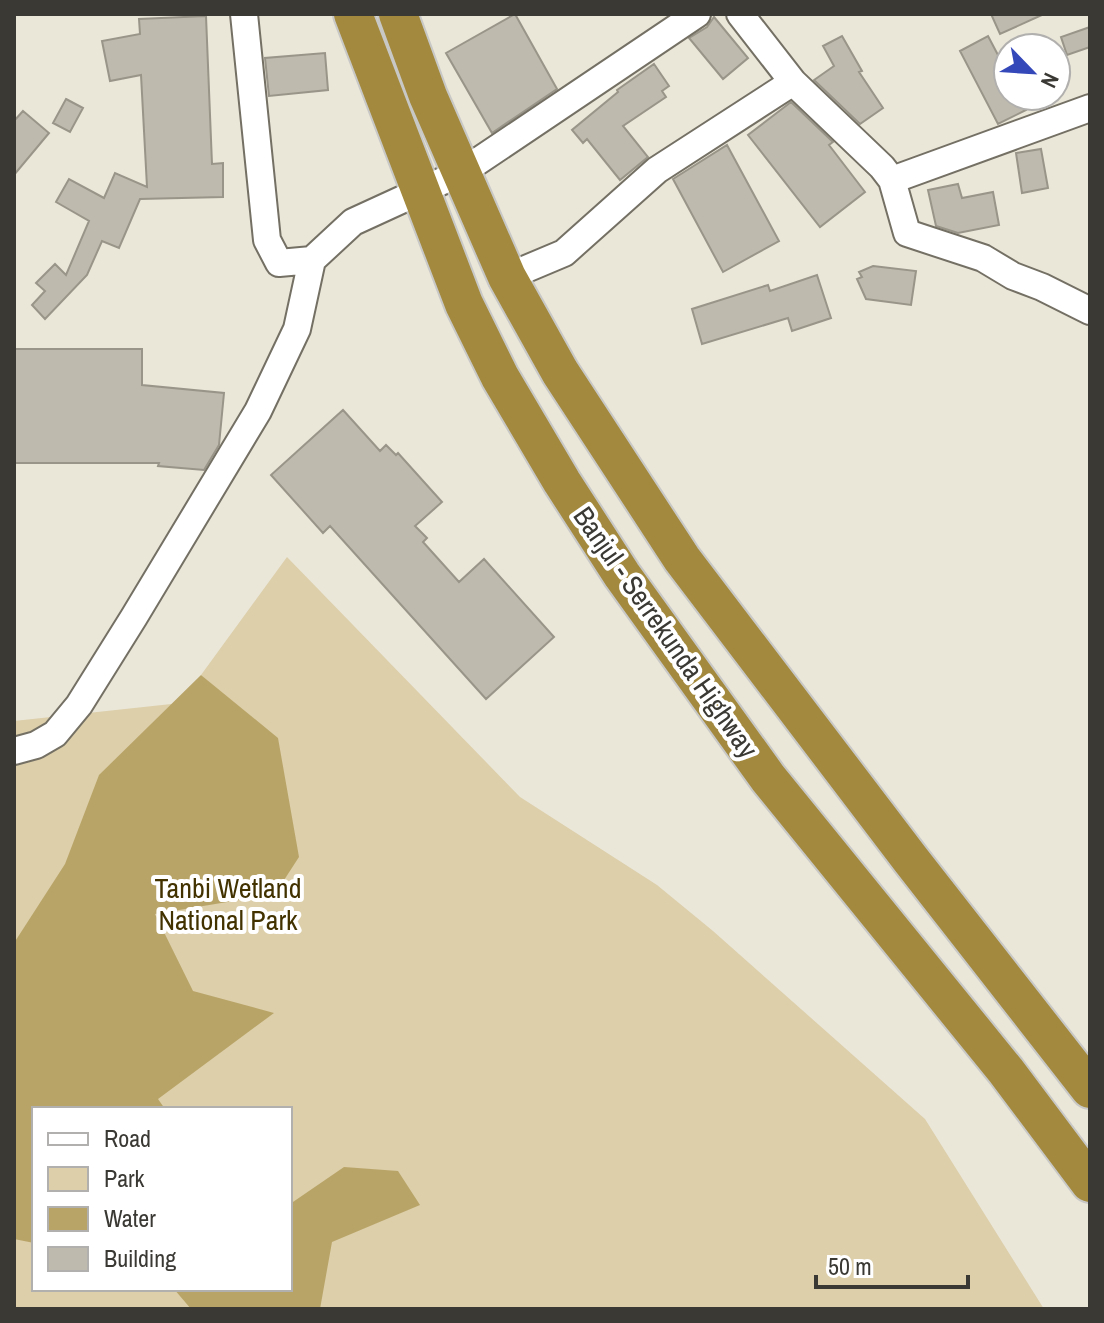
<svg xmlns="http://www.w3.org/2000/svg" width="1104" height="1323" font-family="'Archivo Narrow',sans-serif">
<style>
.green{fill:#dccfaa;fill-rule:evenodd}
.water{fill:#b9a468}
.building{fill:#bebaad;stroke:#999588;stroke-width:2}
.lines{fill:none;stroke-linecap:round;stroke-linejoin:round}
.minor-casing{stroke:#747064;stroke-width:30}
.highway-casing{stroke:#c8c8c6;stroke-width:42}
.minor{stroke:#fff;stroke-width:26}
.highway{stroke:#a3893d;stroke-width:38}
.labels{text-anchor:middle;stroke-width:8;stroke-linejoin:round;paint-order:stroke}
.street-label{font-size:28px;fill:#3b3934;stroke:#fff}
.park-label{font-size:28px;fill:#423200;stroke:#fff}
</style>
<rect width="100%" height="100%" fill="#eae6d8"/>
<!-- green -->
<path class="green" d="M 287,557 L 520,797 L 657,885 L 713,931 L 925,1119 L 1044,1309 L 14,1309 L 14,721 L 227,698 L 201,675 ZM 34,1109 L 290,1109 L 290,1289 L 34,1289 Z"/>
<!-- water -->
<path class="water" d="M 201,675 L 278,738 L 299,857 L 275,894 L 155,914 L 193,991 L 274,1013 L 158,1099 L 165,1109 L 34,1109 L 34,1243 L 14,1239 L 14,943 L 65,864 L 99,775 Z
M 344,1167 L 398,1171 L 420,1205 L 332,1242 L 320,1309 L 191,1309 L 174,1289 L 290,1289 L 290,1204 Z"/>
<!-- building -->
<path class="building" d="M 515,14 L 557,89 L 492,133 L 446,53 Z
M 991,14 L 1044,14 L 1000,34 Z
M 206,16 L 212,164 L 223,163 L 223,197 L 140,199 L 119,248 L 102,241 L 87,275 L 45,319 L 32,305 L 45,291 L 36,283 L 55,264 L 66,275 L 89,221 L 56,202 L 69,179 L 104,198 L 115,173 L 147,187 L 141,75 L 110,81 L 102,41 L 140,34 L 139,19 Z
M 714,17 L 748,58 L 723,79 L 689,38 L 707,27 Z
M 1090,27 L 1090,47 L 1067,55 L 1061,37 Z
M 842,36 L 862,71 L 859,72 L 883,108 L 860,124 L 814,80 L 834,66 L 823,46 Z
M 988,36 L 1008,74 L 1008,96 L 1019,96 L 1026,110 L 998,124 L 960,51 Z
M 325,53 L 328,90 L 269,96 L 265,58 Z
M 654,64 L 669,86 L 662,91 L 666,97 L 623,126 L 648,157 L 620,180 L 587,139 L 583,143 L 572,130 L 618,92 L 617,90 Z
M 66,99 L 83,108 L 70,132 L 53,123 Z
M 791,102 L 833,142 L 829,145 L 865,192 L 820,227 L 748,135 Z
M 23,111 L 49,133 L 14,175 L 14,121 Z
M 727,145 L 779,241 L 723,272 L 673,179 Z
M 1041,149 L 1048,188 L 1022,193 L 1016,153 Z
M 958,184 L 962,198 L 993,192 L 999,225 L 958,233 L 936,226 L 928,190 Z
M 873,266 L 916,271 L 911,305 L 866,299 L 857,279 L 862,277 L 859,272 Z
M 817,275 L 831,318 L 792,331 L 788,318 L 702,344 L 692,309 L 768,285 L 770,291 Z
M 14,349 L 142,349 L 142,385 L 224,393 L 219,445 L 204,470 L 158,466 L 159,463 L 14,463 Z
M 343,410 L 380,451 L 386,445 L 396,455 L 398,453 L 442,502 L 415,526 L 427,538 L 423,542 L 459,582 L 484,559 L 554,637 L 486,699 L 330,526 L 323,533 L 271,475 Z"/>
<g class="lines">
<defs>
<path id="minor" d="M 244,14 L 267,240 L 279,263 L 312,260
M 740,14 L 793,82 L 882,167 L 892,180 L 1090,108
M 892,180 L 907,233 L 983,258 L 1013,276 L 1042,287 L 1090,311
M 507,277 L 564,253 L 657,170 L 793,82
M 14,751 L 36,745 L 55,734 L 79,705 L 134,617 L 258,411 L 297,329 L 312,260 L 353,222 L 462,172 L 697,14"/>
<path id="highway" d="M 353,14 L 464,304 L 500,377 L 562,482 L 622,575 L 768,778 L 1006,1071 L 1090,1183
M 398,14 L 428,96 L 507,277 L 560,372 L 682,559 L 911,860 L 1090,1089"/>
</defs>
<!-- minor casing -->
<use href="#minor" class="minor-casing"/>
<!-- highway casing -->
<use href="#highway" class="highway-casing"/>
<!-- minor -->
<use href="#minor" class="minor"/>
<!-- highway -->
<use href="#highway" class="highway"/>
</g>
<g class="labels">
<!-- street labels -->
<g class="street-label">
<text transform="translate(666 632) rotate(55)" y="10">Banjul - Serrekunda Highway</text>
</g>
<!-- park labels -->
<g class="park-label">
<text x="228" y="898">Tanbi Wetland<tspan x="228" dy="32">National Park</tspan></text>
</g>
</g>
<!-- border -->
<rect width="1104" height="1323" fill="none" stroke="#3b3934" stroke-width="32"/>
<!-- legend -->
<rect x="32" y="1107" width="260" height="184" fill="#ffffff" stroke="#b1b0ae" stroke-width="2"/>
<rect x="48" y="1133" width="40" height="12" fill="#ffffff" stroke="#b1b0ae" stroke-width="2"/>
<text x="104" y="1147" font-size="24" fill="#3b3934">Road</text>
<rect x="48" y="1167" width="40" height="24" fill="#dccfaa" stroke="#b1b0ae" stroke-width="2"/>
<text x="104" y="1187" font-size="24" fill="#3b3934">Park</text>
<rect x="48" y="1207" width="40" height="24" fill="#b9a468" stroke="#b1b0ae" stroke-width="2"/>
<text x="104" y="1227" font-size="24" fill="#3b3934">Water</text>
<rect x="48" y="1247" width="40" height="24" fill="#bebaad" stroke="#b1b0ae" stroke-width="2"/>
<text x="104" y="1267" font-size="24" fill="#3b3934">Building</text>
<!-- north arrow -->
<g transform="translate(1032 72) rotate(115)"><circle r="38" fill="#ffffff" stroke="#b1b0ae" stroke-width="2"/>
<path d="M0-6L14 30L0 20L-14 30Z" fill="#3548ba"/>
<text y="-12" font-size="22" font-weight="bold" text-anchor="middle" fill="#3b3934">N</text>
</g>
<!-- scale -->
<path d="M816 1275v12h152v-12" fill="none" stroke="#3b3934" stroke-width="4"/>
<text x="828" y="1275" font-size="24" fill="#3b3934" stroke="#ffffff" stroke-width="6" paint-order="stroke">50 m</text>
</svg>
